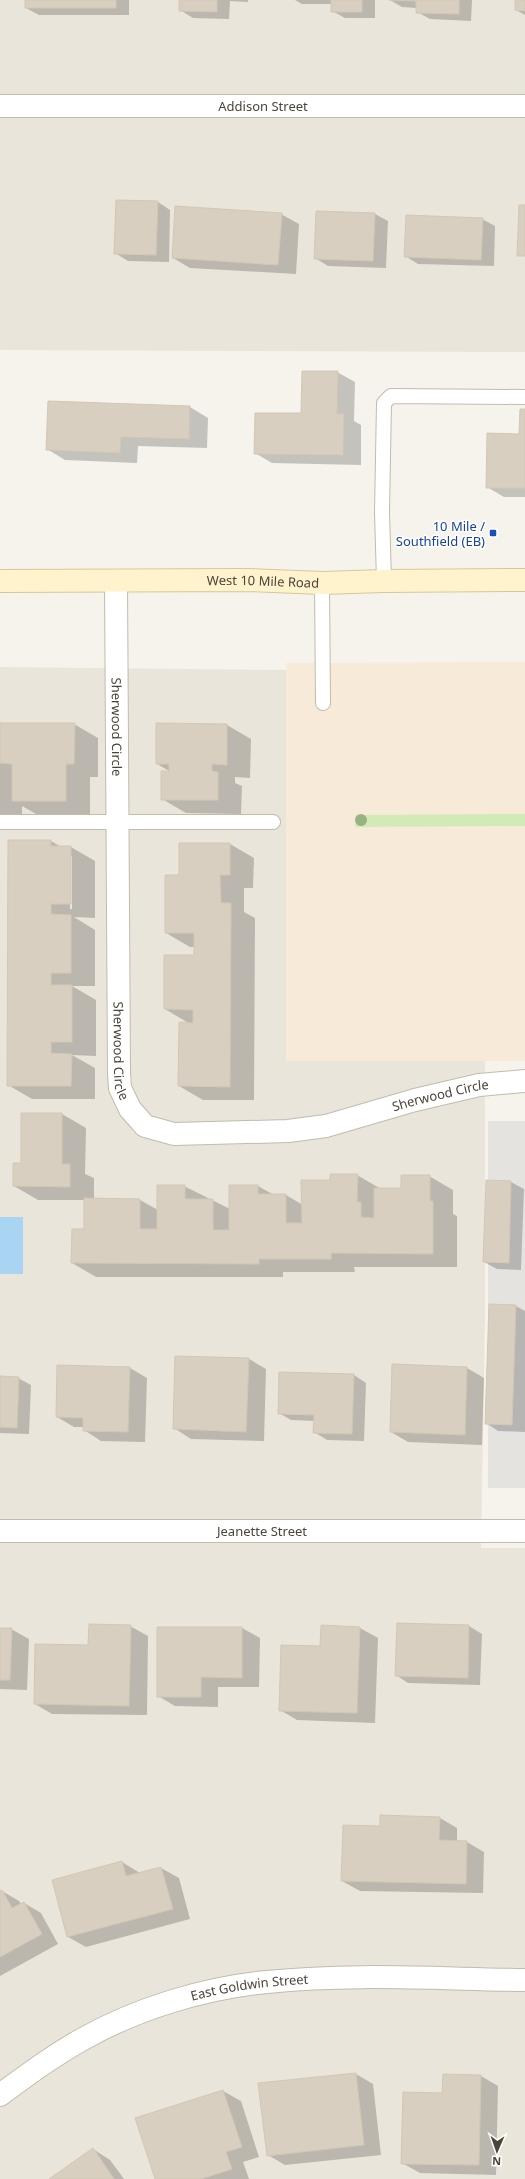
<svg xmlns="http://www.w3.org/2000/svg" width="525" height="2179" font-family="'Noto Sans',sans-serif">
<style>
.residential{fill:#eae5da}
.commercial{fill:#f7ead8}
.green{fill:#d2eab5}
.parking{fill:#e5e3e0}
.water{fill:#a9d4f2}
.shadow{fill:#0003;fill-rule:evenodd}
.building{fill:#d8cfc1;stroke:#d3c7b4}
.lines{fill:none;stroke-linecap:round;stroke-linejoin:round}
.lane-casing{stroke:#c2bbae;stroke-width:16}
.street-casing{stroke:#c2bbae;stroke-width:24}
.secondary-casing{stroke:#d6c79b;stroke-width:24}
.lane{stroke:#fff;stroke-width:14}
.street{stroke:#fff;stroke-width:22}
.secondary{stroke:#fff3cd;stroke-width:22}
.tree{fill:#97b381}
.transit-dot{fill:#1a4fb4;stroke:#fff;stroke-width:1.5}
.labels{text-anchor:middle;stroke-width:3;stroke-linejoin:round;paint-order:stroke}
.street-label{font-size:13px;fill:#4b4439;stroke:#fff}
.transit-label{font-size:13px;fill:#164399;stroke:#fff;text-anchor:end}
</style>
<rect width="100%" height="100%" fill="#f6f3ec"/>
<!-- residential -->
<path class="residential" d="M 0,0 L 525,0 L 525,352 L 0,350 Z
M 0,667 L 286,670 L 286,1061 L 485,1061 L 485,1319 L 481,1548 L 525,1548 L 525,2179 L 0,2179 Z"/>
<!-- commercial -->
<path class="commercial" d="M 525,662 L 525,1061 L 286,1061 L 286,663 Z"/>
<!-- green -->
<path class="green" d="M 525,814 L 525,826 L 355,827 L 356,815 Z"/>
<!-- parking -->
<path class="parking" d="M 488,1121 L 525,1121 L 525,1488 L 488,1488 Z"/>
<!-- water -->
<path class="water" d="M 0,1217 L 23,1217 L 23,1274 L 0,1274 Z"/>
<!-- shadow -->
<path class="shadow" d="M 26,0 L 129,0 L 129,15 L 39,15 L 26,8 Z
M 180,0 L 248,0 L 248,2 L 230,1 L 229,19 L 193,18 L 180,10 Z
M 295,0 L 375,0 L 375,18 L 345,18 L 332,11 L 332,4 L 302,4 Z
M 390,0 L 472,0 L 471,21 L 430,19 L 417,12 L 417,8 L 402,7 Z
M 516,0 L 525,0 L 525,15 L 516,10 Z
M 158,202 L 170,210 L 169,262 L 128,261 L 115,253 Z
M 281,214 L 299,224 L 296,274 L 190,268 L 173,258 Z
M 375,214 L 388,221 L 386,268 L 328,266 L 315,258 Z
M 482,219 L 495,226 L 494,266 L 418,264 L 405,256 Z
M 337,372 L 355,382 L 354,421 L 361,425 L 361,465 L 272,463 L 255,453 L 302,414 Z
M 49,402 L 190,407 L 208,418 L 207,448 L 138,446 L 137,463 L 65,460 L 47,449 Z
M 525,410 L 525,497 L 504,497 L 487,487 L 520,435 Z
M 0,724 L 74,724 L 98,738 L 98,777 L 90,777 L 90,815 L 36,814 L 22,806 L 22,814 L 0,814 Z
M 227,725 L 251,739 L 250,778 L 235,777 L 235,783 L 242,786 L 241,814 L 186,813 L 162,799 L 171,772 L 157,764 Z
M 51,841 L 61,847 L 71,847 L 95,861 L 95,918 L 74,917 L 95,930 L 95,986 L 72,986 L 96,1000 L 96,1056 L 72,1055 L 95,1068 L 95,1099 L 32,1099 L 8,1085 ZM 70,856 L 72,856 L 72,909 L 70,909 Z
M 230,844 L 254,858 L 253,888 L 244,888 L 244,912 L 255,918 L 254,1100 L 203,1100 L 179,1086 L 190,1024 L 165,1009 L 195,956 L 195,947 L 190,947 L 166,933 L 180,876 Z
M 62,1114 L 86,1128 L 85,1174 L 94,1178 L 94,1199 L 140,1200 L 158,1210 L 184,1186 L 230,1209 L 230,1186 L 258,1186 L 274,1195 L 286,1195 L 303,1205 L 331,1181 L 357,1175 L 381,1189 L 402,1189 L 429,1176 L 453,1190 L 453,1214 L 457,1216 L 457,1267 L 354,1267 L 355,1272 L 283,1272 L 283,1277 L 96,1277 L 72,1263 L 85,1230 L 85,1200 L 38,1200 L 14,1186 L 22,1164 Z
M 487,1181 L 511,1182 L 524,1189 L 521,1270 L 497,1269 L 484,1262 Z
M 516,1306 L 525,1311 L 525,1432 L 498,1431 L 486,1423 Z
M 249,1359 L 266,1369 L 264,1441 L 191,1439 L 174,1428 Z
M 130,1368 L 147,1378 L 145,1442 L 101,1441 L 84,1430 L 84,1427 L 74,1427 L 57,1417 Z
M 467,1368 L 484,1378 L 482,1445 L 408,1442 L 391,1432 Z
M 354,1375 L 366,1383 L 364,1441 L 327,1440 L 314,1432 L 315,1421 L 291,1420 L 279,1413 Z
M 0,1377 L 18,1378 L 31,1385 L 29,1434 L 0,1433 Z
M 398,1624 L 469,1626 L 482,1634 L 480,1685 L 408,1683 L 396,1675 Z
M 130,1626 L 148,1636 L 147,1715 L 52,1714 L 35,1704 Z
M 322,1626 L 360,1628 L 378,1638 L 375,1723 L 297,1720 L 280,1710 L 321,1647 Z
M 158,1628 L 242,1628 L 260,1638 L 259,1687 L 218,1687 L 218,1707 L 175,1706 L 158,1696 Z
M 0,1629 L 11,1629 L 29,1639 L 27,1690 L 0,1689 Z
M 440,1818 L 457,1828 L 457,1842 L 467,1842 L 484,1852 L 483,1893 L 360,1891 L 342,1881 L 381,1827 Z
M 122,1862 L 140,1873 L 161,1868 L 179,1878 L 190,1919 L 86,1947 L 68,1937 L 53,1881 Z
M 2,1891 L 19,1901 L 21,1904 L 24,1903 L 41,1913 L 58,1944 L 0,1976 L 0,1892 Z
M 356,2074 L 373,2084 L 381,2155 L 285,2165 L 268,2155 Z
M 481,2076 L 498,2086 L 496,2175 L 420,2173 L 402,2163 Z
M 223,2091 L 241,2101 L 259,2157 L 243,2162 L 249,2179 L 156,2179 L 136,2119 Z
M 93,2149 L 110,2160 L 124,2179 L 51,2179 Z"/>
<!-- building -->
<path class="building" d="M 25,0 L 116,0 L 116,8 L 25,8 Z
M 179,0 L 217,0 L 217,12 L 179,11 Z
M 331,0 L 362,0 L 362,12 L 331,12 Z
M 389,0 L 459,0 L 459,14 L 416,13 L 416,1 Z
M 515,0 L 525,0 L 525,11 L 515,10 Z
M 116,200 L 158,201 L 156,255 L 114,254 Z
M 519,205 L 525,205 L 525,256 L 517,256 Z
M 175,206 L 282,213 L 278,265 L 172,258 Z
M 316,211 L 375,213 L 373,261 L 314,259 Z
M 406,215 L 483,218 L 481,260 L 404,257 Z
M 302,371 L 338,371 L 337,414 L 344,414 L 343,455 L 254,454 L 255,413 L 301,413 Z
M 48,401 L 190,406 L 189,439 L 121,437 L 120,453 L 46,450 Z
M 520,409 L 525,409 L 525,488 L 486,488 L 487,433 L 519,434 Z
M 0,723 L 75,723 L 74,764 L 66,764 L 66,801 L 12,801 L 12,764 L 0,763 Z
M 156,723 L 227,724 L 227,765 L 212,764 L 212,771 L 218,772 L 218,800 L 161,800 L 161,771 L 169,771 L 169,764 L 156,764 Z
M 8,840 L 51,840 L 51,846 L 71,846 L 71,904 L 51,904 L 51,914 L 71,915 L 71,973 L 51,973 L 51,985 L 72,985 L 72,1042 L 51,1042 L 51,1053 L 72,1054 L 71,1086 L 7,1086 Z
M 179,843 L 230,843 L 230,875 L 220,875 L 221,903 L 231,903 L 230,1087 L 178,1086 L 179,1022 L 193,1023 L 193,1010 L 164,1009 L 164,955 L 194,955 L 194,933 L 165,933 L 165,875 L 179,875 Z
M 21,1113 L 62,1113 L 62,1164 L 70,1164 L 70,1187 L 13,1186 L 13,1163 L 21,1163 Z
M 330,1174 L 358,1174 L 357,1202 L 361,1202 L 361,1217 L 374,1218 L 374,1188 L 401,1188 L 401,1175 L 430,1175 L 430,1201 L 433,1201 L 433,1254 L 331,1253 L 331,1259 L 259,1259 L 259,1264 L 71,1263 L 72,1229 L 84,1229 L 84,1198 L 140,1199 L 140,1229 L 157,1229 L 157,1185 L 185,1185 L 185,1199 L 213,1199 L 213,1230 L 229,1230 L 229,1185 L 258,1185 L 258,1194 L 286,1194 L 286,1223 L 302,1223 L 301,1180 L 330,1180 Z
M 486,1180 L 511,1181 L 509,1263 L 483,1262 Z
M 489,1304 L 516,1305 L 512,1425 L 485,1424 Z
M 175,1356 L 249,1358 L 246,1432 L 173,1429 Z
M 392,1364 L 467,1367 L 465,1435 L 390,1432 Z
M 57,1365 L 130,1367 L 128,1432 L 83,1431 L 83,1418 L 56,1417 Z
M 279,1372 L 354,1374 L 352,1434 L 313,1433 L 314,1415 L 278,1414 Z
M 0,1376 L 19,1377 L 17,1428 L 0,1427 Z
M 397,1623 L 469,1625 L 468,1678 L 395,1676 Z
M 89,1624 L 131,1625 L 129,1706 L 34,1704 L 35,1644 L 88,1645 Z
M 321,1625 L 360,1627 L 357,1713 L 279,1711 L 281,1645 L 320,1646 Z
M 157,1627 L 242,1627 L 242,1678 L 201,1677 L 201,1697 L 157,1697 Z
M 0,1628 L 12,1628 L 10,1680 L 0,1680 Z
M 380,1815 L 440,1817 L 439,1840 L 467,1841 L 466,1884 L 341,1881 L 343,1825 L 380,1826 Z
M 122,1861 L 126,1876 L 161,1867 L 173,1909 L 67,1937 L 52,1880 Z
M 2,1890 L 12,1908 L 24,1902 L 42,1934 L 0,1957 L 0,1891 Z
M 356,2073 L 364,2145 L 267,2156 L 258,2083 Z
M 443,2074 L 481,2075 L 479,2165 L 401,2164 L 403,2092 L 442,2093 Z
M 223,2090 L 242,2147 L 226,2152 L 232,2169 L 201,2179 L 155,2179 L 135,2118 Z
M 93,2148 L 114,2179 L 49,2179 Z"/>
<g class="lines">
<defs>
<path id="lane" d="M 384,581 L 382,512 L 384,403 L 391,396 L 525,397
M 322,583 L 323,703
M 0,822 L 273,822"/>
<g id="street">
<path id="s1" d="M 0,106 L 525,106"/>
<path id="s2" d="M 116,581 L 119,1073 L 120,1088 L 130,1109 L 145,1126 L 174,1134 L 288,1131 L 326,1126 L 415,1100 L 479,1085 L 525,1081"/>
<path id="s3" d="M 0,1531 L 525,1531"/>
<path id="s4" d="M 0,2095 C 27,2075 54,2055 83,2039 C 138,2008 205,1988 267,1982 C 352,1973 440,1979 525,1980"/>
</g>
<g id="secondary">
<path id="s5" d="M 0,581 L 247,580 L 322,583 L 384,581 L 525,580"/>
</g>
</defs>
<!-- lane casing -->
<use href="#lane" class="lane-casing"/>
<!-- street casing -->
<use href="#street" class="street-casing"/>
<!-- secondary casing -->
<use href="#secondary" class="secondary-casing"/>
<!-- lane -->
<use href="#lane" class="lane"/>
<!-- street -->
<use href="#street" class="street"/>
<!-- secondary -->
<use href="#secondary" class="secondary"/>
</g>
<!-- trees -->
<circle class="tree" cx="361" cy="820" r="6"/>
<!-- markers -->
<rect class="transit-dot" x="489" y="529" width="8" height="8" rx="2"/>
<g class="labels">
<!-- street labels -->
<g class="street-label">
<text dy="5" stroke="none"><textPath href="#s1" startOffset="263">Addison Street</textPath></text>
<text dy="5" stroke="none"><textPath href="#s5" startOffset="263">West 10 Mile Road</textPath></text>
<text dy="5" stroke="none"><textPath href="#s2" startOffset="146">Sherwood Circle</textPath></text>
<text dy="5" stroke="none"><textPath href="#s2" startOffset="470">Sherwood Circle</textPath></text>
<text dy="5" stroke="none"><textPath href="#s2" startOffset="854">Sherwood Circle</textPath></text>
<text dy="5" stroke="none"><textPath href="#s3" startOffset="262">Jeanette Street</textPath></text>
<text dy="5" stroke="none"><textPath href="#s4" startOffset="276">East Goldwin Street</textPath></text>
</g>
<!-- transit labels -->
<g class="transit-label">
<text x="485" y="531">10 Mile /<tspan x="485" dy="15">Southfield (EB)</tspan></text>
</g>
</g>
<!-- north arrow -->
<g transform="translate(497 2151) rotate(182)" stroke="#ffffff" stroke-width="3" paint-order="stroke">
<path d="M0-3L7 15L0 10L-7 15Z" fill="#4b4439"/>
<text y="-6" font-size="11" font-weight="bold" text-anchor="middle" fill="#4b4439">N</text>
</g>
</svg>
